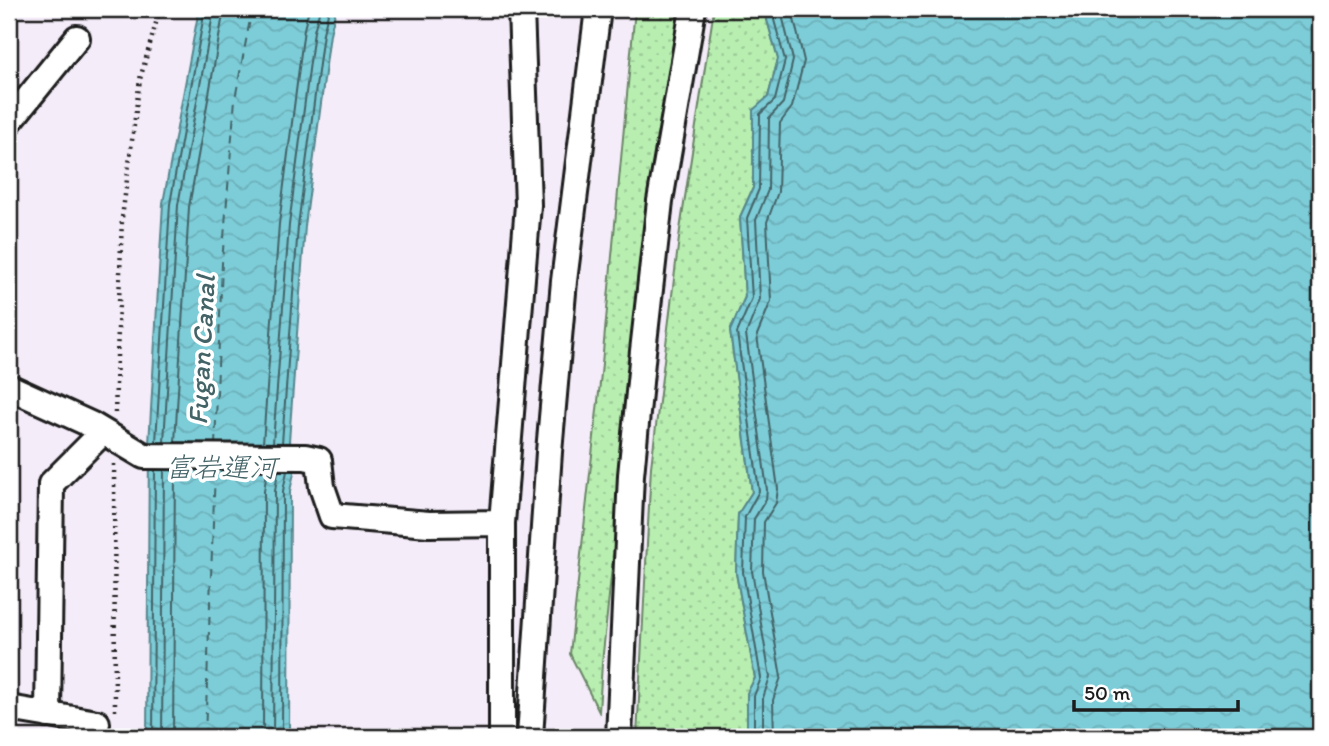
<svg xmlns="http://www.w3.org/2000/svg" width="1329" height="746" font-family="Itim,'Klee One',sans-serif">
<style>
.grass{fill:url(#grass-dots);stroke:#6a8666;stroke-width:2}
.water{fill:url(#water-waves);stroke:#56868d;stroke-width:2}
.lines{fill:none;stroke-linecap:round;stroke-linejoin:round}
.shore{stroke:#436367;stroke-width:2}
.ferry{stroke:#436367;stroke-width:2;stroke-dasharray:9 7;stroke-linecap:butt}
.minor-casing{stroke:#1c1c1c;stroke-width:30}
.path{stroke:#1c1c1c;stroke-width:4.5;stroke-dasharray:2 5;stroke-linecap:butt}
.minor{stroke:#fff;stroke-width:24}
.labels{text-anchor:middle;stroke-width:7;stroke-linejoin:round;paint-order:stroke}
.water-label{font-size:28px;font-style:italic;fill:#436367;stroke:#fff}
</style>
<defs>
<pattern id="grass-dots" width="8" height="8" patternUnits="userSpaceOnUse" patternTransform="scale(1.75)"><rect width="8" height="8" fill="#b8efb1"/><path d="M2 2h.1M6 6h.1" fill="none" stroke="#9ecc98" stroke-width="1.8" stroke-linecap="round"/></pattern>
<pattern id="water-waves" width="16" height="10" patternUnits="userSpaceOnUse" patternTransform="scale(1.75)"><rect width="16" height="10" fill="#7dcdd8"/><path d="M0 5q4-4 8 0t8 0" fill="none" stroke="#6bafb9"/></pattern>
</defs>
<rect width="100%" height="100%" fill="#f4ecf9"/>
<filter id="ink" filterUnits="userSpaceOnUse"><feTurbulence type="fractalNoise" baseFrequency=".0143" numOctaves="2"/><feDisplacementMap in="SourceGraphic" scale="14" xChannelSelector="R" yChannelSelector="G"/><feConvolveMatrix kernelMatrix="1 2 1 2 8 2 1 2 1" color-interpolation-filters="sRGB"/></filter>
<g filter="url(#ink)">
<!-- grass -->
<path class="grass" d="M 635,9 L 678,9 L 645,250 L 602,663 L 599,712 L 570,654 L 601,374 Z
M 714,9 L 768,9 L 767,20 L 778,59 L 768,97 L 753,111 L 753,188 L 740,217 L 745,297 L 730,331 L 752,492 L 738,514 L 736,573 L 755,678 L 747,694 L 747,737 L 637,737 L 651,467 L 680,230 Z"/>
<!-- water -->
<path class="water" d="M 199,9 L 336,9 L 330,34 L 305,226 L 289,441 L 299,450 L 290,491 L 289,737 L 147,737 L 149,444 L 163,203 Z
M 768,9 L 1320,9 L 1320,737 L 747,737 L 747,693 L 755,678 L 736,573 L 738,514 L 752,492 L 730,331 L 745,297 L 740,217 L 753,188 L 753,110 L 768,97 L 778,59 L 767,20 Z"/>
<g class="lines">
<!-- shore -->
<path class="shore" d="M 156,442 L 170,204 L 205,9
M 164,442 L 178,205 L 214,9
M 175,442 L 189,207 L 224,9
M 263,443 L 279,224 L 304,29 L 309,9
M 273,443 L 289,225 L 314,31 L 320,9
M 282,443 L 298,226 L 323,33 L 329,9
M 153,737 L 155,470
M 162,737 L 164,470
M 173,737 L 175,470
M 263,737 L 264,491 L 267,471
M 273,737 L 275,491 L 278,471
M 282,737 L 283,491 L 287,471
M 754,737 L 754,696 L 761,678 L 743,572 L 745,517 L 759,491 L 737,333 L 752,298 L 747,218 L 759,189 L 760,114 L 775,100 L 785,60 L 774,20 L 775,9
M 763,737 L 763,698 L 770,677 L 752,571 L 754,519 L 766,499 L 767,490 L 746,334 L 760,299 L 756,220 L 768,190 L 769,118 L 783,103 L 793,60 L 783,19 L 784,9
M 774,737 L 773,700 L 781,677 L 763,571 L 764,522 L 776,503 L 778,489 L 757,335 L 771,301 L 767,222 L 778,192 L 780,123 L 792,107 L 804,61 L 794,19 L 794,9"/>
<!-- ferry -->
<path class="ferry" d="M 215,446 L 222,263 L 235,99 L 252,9
M 205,737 L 215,470"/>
<defs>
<path id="minor" d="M 9,122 L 77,38
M 9,387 L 92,425 L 144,456 L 305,457 L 319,460 L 322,487 L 332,516 L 429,524 L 502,523 L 502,737
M 502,523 L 528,205 L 521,9
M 9,708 L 97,723
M 48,715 L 51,484 L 103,432
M 530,737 L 549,452 L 564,281 L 598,9
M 619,737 L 631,475 L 643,351 L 660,201 L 693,9"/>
</defs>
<!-- minor casing -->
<use href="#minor" class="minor-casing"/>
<!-- path -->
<path class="path" d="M 115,413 L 122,218 L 140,79 L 160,9
M 114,464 L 115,711"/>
<!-- minor -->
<use href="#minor" class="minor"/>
</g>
</g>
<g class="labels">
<!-- water labels -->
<g class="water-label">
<text transform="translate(201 350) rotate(-87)" y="10">Fugan Canal</text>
<text x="221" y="477">富岩運河</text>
</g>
</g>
<!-- margin -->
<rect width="1329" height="746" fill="none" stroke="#fff" stroke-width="35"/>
<rect x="18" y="18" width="1294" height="711" fill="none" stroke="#1c1c1c" stroke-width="2.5" filter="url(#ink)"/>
<!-- scale -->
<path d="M1074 700v10h164v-10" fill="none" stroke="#1c1c1c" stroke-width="3.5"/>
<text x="1084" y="700" font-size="21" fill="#1c1c1c" stroke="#ffffff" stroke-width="5" paint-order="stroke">50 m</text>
</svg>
